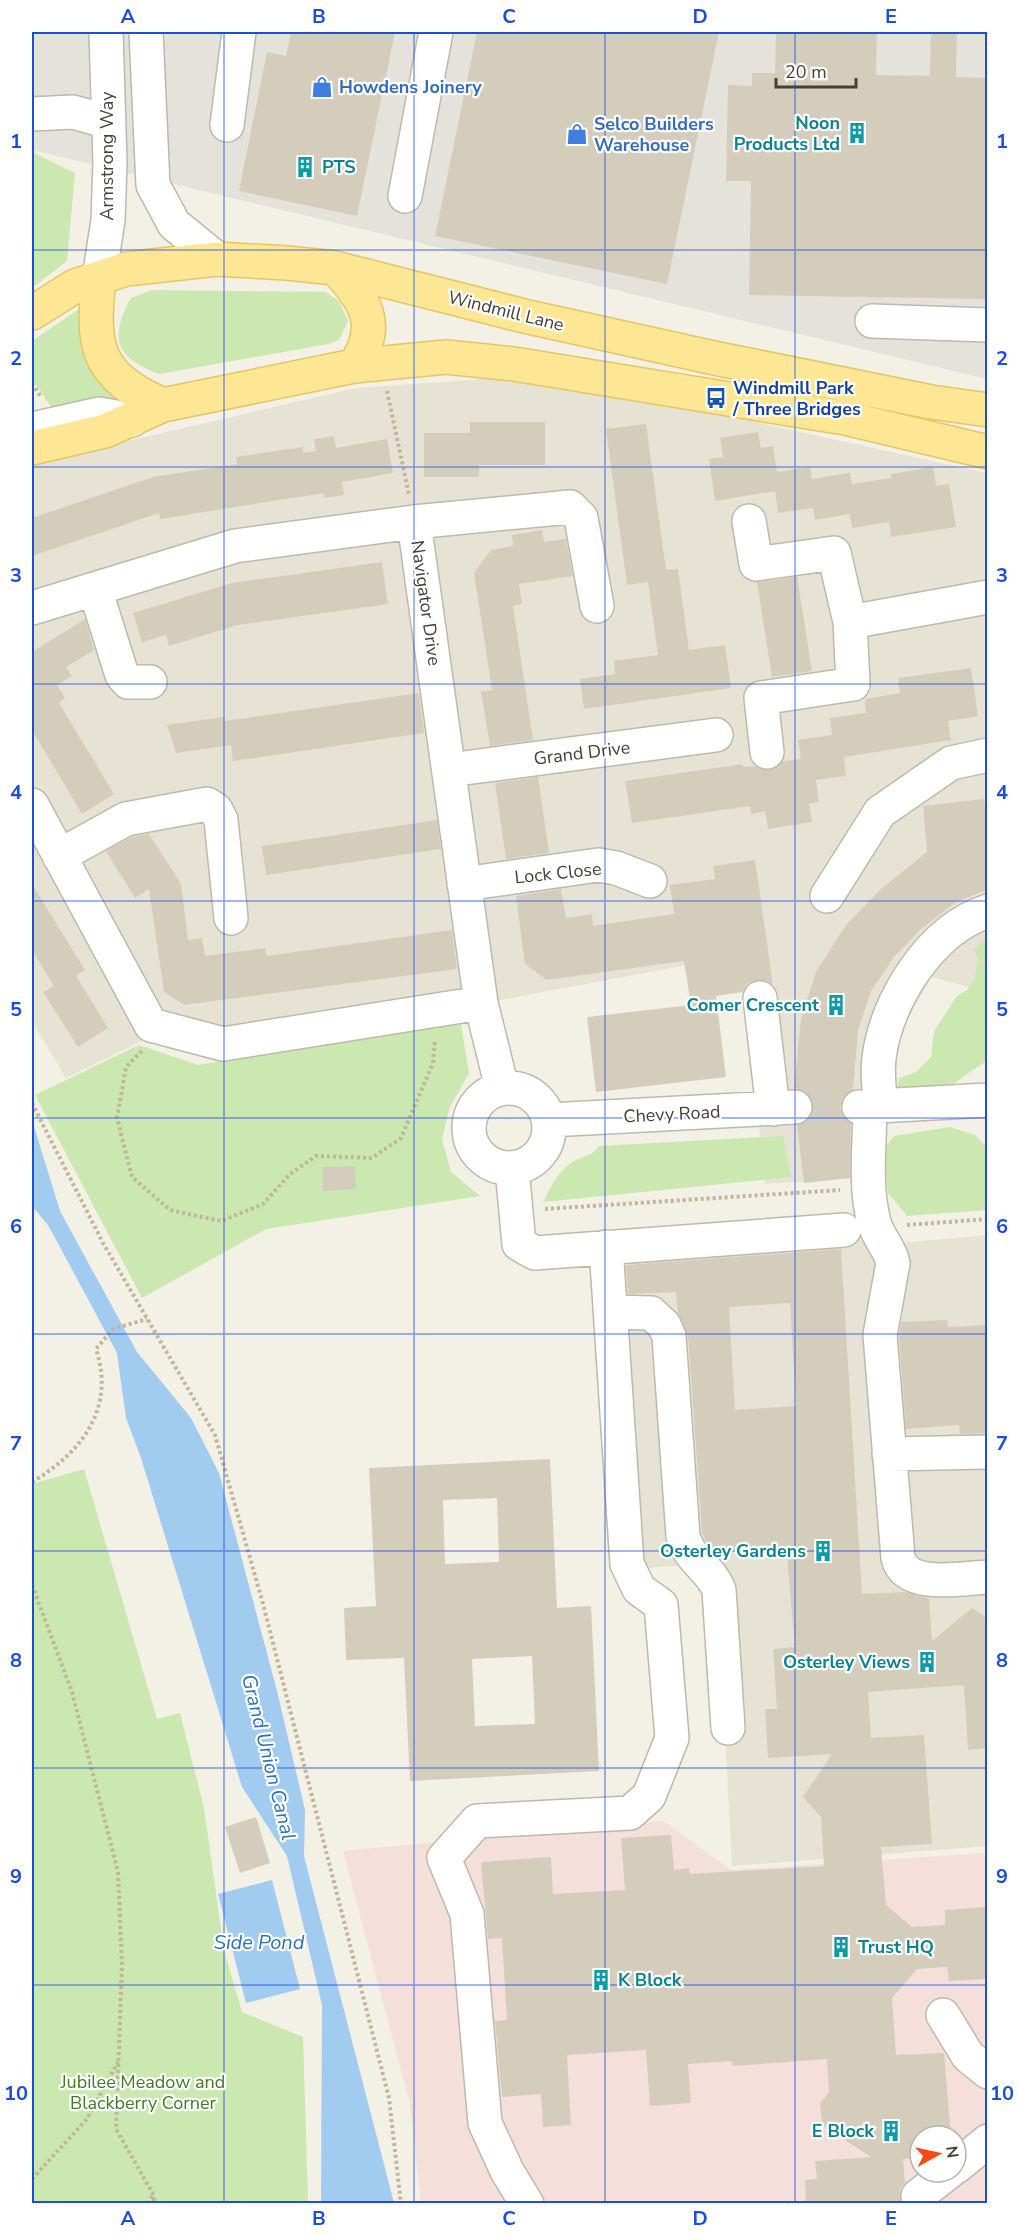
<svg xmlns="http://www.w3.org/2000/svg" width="1019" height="2235" font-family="'Nunito Sans',sans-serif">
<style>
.residential{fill:#e7e3d4}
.industrial{fill:#e5e2db}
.medical{fill:#f4dfda;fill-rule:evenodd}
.green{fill:#cae8af}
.water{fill:#a2cbf0}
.building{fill:#d5cdbc;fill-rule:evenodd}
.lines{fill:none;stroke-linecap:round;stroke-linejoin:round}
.minor-tunnel{stroke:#d0cdc3;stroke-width:33;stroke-dasharray:33 16;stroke-linecap:butt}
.minor-casing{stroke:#bfb9a9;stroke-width:36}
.major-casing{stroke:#e4c664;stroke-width:36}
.path{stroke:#c1b69a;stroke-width:4;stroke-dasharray:3 3;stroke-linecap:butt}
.minor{stroke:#fff;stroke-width:33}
.major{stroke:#fee794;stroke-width:33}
.grid{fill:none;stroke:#1d4ed8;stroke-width:1.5;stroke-opacity:0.55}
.labels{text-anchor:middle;stroke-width:4.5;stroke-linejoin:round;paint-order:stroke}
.shop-label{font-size:18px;font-weight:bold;fill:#366cbe;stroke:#fff;text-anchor:start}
.culture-label{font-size:18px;font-weight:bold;fill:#0d838f;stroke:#fff;text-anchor:end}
.street-label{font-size:18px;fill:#464136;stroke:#fff}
.transit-label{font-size:18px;font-weight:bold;fill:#164399;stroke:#fff;text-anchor:start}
.park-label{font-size:18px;fill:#417828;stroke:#fff}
.water-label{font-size:20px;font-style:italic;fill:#2e71b3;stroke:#fff}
.neatline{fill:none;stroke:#1d4ed8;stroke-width:2}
.grid-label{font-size:20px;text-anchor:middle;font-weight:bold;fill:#1d4ed8}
</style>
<rect width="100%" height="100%" fill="#f3f0e6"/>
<!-- residential -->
<path class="residential" d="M 499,378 L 574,382 L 987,473 L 987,992 L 931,977 L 882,1066 L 875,1177 L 765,1184 L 741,955 L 436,1012 L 219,1043 L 165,1030 L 66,1078 L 32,1021 L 32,463 L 356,388 Z
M 851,1231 L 867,1246 L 987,1235 L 987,1846 L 732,1866 L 716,1563 L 630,1569 L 610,1249 Z"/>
<!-- industrial -->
<path class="industrial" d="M 32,32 L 987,32 L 987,379 L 32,150 Z"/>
<!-- medical -->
<path class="medical" d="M 663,1821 L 731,1870 L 987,1853 L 987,2203 L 421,2203 L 410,2104 L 343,1851 ZM 920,2136 L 956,2136 L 956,2172 L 920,2172 Z"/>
<!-- green -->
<path class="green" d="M 32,152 L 75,173 L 67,261 L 32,288 Z
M 152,290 L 325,292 L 339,301 L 348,321 L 339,340 L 328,344 L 159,374 C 115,357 109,339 131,298 Z
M 79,309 C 79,353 85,372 119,403 L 56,414 L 32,379 L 32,341 Z
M 987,939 L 986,1061 L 953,1084 L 897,1090 L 899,1078 L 916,1072 L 931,1057 L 934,1031 L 957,996 L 967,990 L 975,978 L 978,957 L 974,949 Z
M 461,1024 L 469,1073 L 449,1109 L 442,1139 L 451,1172 L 480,1196 L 266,1229 L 142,1298 L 35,1095 L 139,1045 L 198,1065 Z
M 950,1127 L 975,1135 L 987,1147 L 987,1210 L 907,1216 L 888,1193 L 884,1149 L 894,1136 Z
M 783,1136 L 791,1177 L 543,1202 C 550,1189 558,1171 571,1163 C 581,1156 592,1157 599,1146 Z
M 84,1469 L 157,1719 L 180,1713 L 204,1808 L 224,1950 L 242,2012 L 303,2037 L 308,2203 L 32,2203 L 32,1484 Z"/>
<!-- water -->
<path class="water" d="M 32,1120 L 60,1211 L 137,1352 L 191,1418 L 219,1473 L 277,1691 L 305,1810 L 304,1856 L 394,2203 L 321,2203 L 322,2005 L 287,1856 L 242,1787 L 141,1458 L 126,1418 L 117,1353 L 48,1225 L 32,1206 Z
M 272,1880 L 300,1989 L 246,2003 L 218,1894 Z"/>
<!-- building -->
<path class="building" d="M 291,32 L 395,32 L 357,216 L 239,191 L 267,52 L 286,56 Z
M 477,32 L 719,32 L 667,284 L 435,236 Z
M 776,32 L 877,32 L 876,75 L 930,76 L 931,32 L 957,33 L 956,77 L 987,78 L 987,299 L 749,295 L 751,181 L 726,181 L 728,85 L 752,86 L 752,73 L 775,73 Z
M 470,422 L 545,422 L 545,465 L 479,465 L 479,477 L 424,477 L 424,433 L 470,433 Z
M 646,424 L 666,570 L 678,569 L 689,650 L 725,645 L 731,688 L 584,709 L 580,679 L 615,674 L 614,661 L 658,655 L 648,582 L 627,585 L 606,429 Z
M 758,432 L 761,448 L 773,446 L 777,472 L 810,467 L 812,479 L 850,473 L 852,484 L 891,478 L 891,474 L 933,467 L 936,486 L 949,484 L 956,527 L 891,537 L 889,522 L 852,528 L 850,514 L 815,520 L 813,508 L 778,513 L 775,491 L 715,501 L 709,459 L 723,457 L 720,438 Z
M 334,436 L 336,448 L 387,439 L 393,473 L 342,482 L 344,495 L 324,498 L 324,493 L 160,519 L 159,513 L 32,556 L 32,518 L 153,477 L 237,464 L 236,457 L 303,447 L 303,453 L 316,451 L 314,439 Z
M 542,530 L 544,542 L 566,539 L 573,576 L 519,584 L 522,604 L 513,606 L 533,740 L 490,746 L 481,692 L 492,690 L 474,573 L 491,550 L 513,546 L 512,535 Z
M 382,562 L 388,604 L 238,625 L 169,646 L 166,635 L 142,642 L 133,613 L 232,583 Z
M 797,577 L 812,671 L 772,677 L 757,582 Z
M 85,619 L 94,650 L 66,667 L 72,676 L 57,685 L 65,698 L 59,703 L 114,794 L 82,814 L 32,730 L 32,652 Z
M 971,668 L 978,716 L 948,721 L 951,740 L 844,757 L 846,776 L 816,780 L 819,802 L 809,804 L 812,822 L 768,829 L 765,811 L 751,814 L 750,806 L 632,823 L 625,781 L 743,764 L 743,767 L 755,766 L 770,770 L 783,761 L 801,759 L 798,740 L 832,735 L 830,718 L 866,713 L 865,699 L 900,693 L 898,678 Z
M 419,693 L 424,733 L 233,761 L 231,745 L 176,753 L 167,725 L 224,717 L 225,721 Z
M 538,777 L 549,853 L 506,859 L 495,783 Z
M 984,799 L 987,829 L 987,890 L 956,902 L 921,929 L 894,957 L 871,991 L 858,1031 L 853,1090 L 843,1098 L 840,1107 L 843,1117 L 851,1124 L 850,1178 L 804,1183 L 797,1125 L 806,1122 L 811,1116 L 814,1105 L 810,1096 L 804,1091 L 794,1088 L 801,1019 L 816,972 L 846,925 L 881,889 L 927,852 L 923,806 Z
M 437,820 L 441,849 L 266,875 L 262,846 Z
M 149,834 L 181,884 L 188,940 L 202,938 L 205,956 L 265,948 L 266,956 L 452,930 L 457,969 L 184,1005 L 164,992 L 149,889 L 135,898 L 106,851 L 132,837 Z
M 755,860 L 773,985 L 767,981 L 757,980 L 748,983 L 742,992 L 716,996 L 726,1077 L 596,1092 L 587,1017 L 691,1005 L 684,961 L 547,980 L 525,964 L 516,896 L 561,889 L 566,918 L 592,914 L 593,926 L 674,914 L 670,885 L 715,879 L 713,866 Z
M 32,884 L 85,970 L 76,976 L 108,1028 L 78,1047 L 43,992 L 54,986 L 32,950 Z
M 355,1166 L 356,1189 L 323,1191 L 322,1167 Z
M 841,1249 L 862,1594 L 904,1592 L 929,1598 L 932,1641 L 972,1608 L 987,1618 L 987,1748 L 968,1750 L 964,1685 L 868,1692 L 871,1738 L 924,1735 L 932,1844 L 881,1847 L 886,1905 L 912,1927 L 945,1925 L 945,1910 L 987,1907 L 987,1979 L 949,1981 L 947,1967 L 917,1969 L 892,1998 L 896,2055 L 944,2053 L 951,2136 L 920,2136 L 920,2158 L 903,2159 L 905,2183 L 900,2189 L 901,2204 L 806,2204 L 805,2180 L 817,2179 L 815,2161 L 871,2157 L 822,2125 L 820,2103 L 829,2093 L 827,2059 L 733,2066 L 732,2061 L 688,2064 L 691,2103 L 650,2106 L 646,2050 L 567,2055 L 571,2125 L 543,2127 L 541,2094 L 502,2097 L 495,2021 L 507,2020 L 502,1938 L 488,1939 L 481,1862 L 551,1857 L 553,1894 L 625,1890 L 621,1838 L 671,1835 L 674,1870 L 689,1868 L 690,1874 L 824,1866 L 821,1817 L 803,1797 L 832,1754 L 768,1758 L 765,1709 L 777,1709 L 773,1649 L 795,1647 L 786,1547 L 715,1553 L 706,1542 L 702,1532 L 688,1335 L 678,1313 L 676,1292 L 628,1294 L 626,1265 ZM 790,1303 L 796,1406 L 735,1410 L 729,1307 Z
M 947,1320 L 948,1327 L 987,1325 L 987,1433 L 960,1434 L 959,1425 L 906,1429 L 899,1336 L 901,1322 Z
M 550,1459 L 557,1608 L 591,1606 L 599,1771 L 410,1781 L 404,1658 L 346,1660 L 344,1608 L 376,1606 L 369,1468 ZM 497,1498 L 499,1562 L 445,1564 L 443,1500 ZM 532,1656 L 535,1724 L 475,1726 L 472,1659 Z
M 256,1817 L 270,1863 L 240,1873 L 225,1827 Z"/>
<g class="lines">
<!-- minor-tunnel -->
<path class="minor-tunnel" d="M 795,1107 L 854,1108"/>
<defs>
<path id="minor" d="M 146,32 L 153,185 L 174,224 L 217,259
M 32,114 L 73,112 L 108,122
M 227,125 L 239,32
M 405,196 L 436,32
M 99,279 L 108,220 L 110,163 L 106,32
M 872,321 L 988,325
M 32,429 L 99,414 L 132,420
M 749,521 L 756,564 L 834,553 L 850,622
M 414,522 L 570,507 L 581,518 L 597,606
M 95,589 L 122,675 L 128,682 L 150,682
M 32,608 L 235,546 L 414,522 L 481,1003 L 502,1088
M 767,752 L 761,698 L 853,684 L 850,622 L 988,597
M 449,770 L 716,735
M 32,805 L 151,1025 L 223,1044 L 481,1003
M 59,856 L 126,819 L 207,804 L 216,810 L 221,820 L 231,918
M 464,884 L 598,865 L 616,868 L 650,881
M 827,896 L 880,812 L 951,763 L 988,755
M 760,998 L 773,1109
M469 1128a40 40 0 1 1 80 0a40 40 0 1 1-80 0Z
M 881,1105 C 879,1089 877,1074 879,1058 C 886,1001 930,930 988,911
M 870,1106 C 870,1143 864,1185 874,1222 C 877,1236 890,1248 893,1263 L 880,1335 L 898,1558 C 906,1590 962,1578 988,1577
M 859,1107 L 988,1100
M 549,1120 L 795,1107
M 512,1169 L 519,1244 L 535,1253 L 844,1230
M 611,1312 L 651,1313 L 664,1325 L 669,1336 L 683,1536 C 690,1562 710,1567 719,1590 L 728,1728
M 889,1454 L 988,1452
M 943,2015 L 968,2056 L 988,2072
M 956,2167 L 988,2141
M 918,2196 L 949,2172
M 527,2204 L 507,2171 L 485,2123 L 467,1914 L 444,1858 L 477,1821 L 630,1813 L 649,1796 L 672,1738 L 661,1605 L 639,1589 L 627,1564 L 606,1247"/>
<path id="major" d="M 335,268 C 366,300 382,326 354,366
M 99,279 C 91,347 96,376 163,405
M 32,313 L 75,286 L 126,269 L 217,259 L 287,263 L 335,268 L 524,316 L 714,358 L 931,402 L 988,410
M 32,448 L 105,431 L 163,405 L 354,366 L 446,357 L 514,364 L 845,418 L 988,452"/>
</defs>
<!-- minor casing -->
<use href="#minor" class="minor-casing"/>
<!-- major casing -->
<use href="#major" class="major-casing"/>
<!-- path -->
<path class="path" d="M 32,383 L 41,397
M 387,391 L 409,495
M 142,1051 L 126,1067 L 117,1118 L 132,1177 L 170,1210 L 221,1221 L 263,1204 L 290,1174 L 316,1156 L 372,1158 L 401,1138 L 433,1063 L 435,1040
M 32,1103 L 103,1243 L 215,1435 L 262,1600 L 389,2098 L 401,2204
M 545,1209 L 840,1190
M 907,1225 L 988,1219
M 32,1482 C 81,1453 116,1409 96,1349 L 113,1329 L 147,1319
M 32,1585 L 72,1692 L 118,1872 L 122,1965 L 116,2129 L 153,2194 L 155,2204
M 32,2179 L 87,2119 L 118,2062
M 148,2204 L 153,2195"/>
<!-- minor -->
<use href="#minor" class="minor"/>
<!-- major -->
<use href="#major" class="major"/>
</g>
<!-- grid -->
<path class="grid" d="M 224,32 L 224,2204M 414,32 L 414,2204M 605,32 L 605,2204M 795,32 L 795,2204M 32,250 L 988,250M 32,467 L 988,467M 32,684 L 988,684M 32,901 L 988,901M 32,1118 L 988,1118M 32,1334 L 988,1334M 32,1551 L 988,1551M 32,1768 L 988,1768M 32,1985 L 988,1985"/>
<!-- icons -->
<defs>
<symbol id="shop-bare" viewBox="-9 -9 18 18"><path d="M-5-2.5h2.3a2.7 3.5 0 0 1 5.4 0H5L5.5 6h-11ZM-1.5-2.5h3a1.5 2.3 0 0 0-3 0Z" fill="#3f7fe0" stroke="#fff" stroke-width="2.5" paint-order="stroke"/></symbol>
<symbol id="building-bare" viewBox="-9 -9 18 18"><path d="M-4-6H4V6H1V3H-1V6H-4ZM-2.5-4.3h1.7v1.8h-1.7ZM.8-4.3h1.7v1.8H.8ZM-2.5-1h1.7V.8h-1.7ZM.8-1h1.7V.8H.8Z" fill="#0f9aa8" stroke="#fff" stroke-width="2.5" paint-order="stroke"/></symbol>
<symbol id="bus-bare" viewBox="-9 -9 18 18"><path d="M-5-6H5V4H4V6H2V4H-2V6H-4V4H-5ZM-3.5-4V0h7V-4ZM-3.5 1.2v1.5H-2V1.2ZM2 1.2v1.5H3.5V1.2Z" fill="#1a4fb4" stroke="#fff" stroke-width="2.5" paint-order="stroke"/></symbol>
</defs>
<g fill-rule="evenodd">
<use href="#shop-bare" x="307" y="72" width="30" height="30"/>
<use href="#building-bare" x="842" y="118" width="30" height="30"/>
<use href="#shop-bare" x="562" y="119" width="30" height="30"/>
<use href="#building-bare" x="290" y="152" width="30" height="30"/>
<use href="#bus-bare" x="701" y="383" width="30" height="30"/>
<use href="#building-bare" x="821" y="990" width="30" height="30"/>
<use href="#building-bare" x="808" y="1536" width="30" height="30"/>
<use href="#building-bare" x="912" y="1647" width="30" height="30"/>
<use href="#building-bare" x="826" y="1932" width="30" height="30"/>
<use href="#building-bare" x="586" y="1965" width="30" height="30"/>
<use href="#building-bare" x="876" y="2116" width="30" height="30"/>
</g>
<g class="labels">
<!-- shop labels -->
<g class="shop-label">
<text x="339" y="93">Howdens Joinery</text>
<text x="594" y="130">Selco Builders<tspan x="594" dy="21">Warehouse</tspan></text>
</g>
<!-- culture labels -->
<g class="culture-label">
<text x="840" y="129">Noon<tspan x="840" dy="21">Products Ltd</tspan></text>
<text x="322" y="173" text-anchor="start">PTS</text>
<text x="819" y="1011">Comer Crescent</text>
<text x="806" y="1557">Osterley Gardens</text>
<text x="910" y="1668">Osterley Views</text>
<text x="858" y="1953" text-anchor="start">Trust HQ</text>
<text x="618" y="1986" text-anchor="start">K Block</text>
<text x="874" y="2137">E Block</text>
</g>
<!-- street labels -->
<g class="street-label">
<text transform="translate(107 156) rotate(-90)" y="6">Armstrong Way</text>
<text transform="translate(506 311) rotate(14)" y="6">Windmill Lane</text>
<text transform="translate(426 603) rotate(82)" y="6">Navigator Drive</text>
<text transform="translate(582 753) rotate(-7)" y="6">Grand Drive</text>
<text transform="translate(558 873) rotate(-6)" y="6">Lock Close</text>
<text transform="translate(672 1114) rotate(-3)" y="6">Chevy Road</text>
</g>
<!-- transit labels -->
<g class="transit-label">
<text x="733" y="394">Windmill Park<tspan x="733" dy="21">/ Three Bridges</tspan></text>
</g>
<!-- park labels -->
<g class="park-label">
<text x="143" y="2088">Jubilee Meadow and<tspan x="143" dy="21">Blackberry Corner</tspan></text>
</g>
<!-- water labels -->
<g class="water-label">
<text transform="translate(269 1757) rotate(76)" y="7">Grand Union Canal</text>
<text x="259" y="1949">Side Pond</text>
</g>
</g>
<!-- border -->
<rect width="1019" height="2235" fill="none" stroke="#ffffff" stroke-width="66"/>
<!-- north arrow -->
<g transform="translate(938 2154) rotate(82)"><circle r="28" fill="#ffffff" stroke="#b5b3af" stroke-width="1.5"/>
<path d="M0-4.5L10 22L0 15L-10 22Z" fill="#fa4816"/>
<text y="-9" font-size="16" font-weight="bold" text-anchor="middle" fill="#464136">N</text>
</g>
<!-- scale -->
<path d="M776 78v9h80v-9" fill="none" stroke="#464136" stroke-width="3"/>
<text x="785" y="78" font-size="18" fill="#464136" stroke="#ffffff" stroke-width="4.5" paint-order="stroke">20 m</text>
<rect x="33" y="33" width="953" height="2169" class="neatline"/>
<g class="grid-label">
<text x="128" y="23">A</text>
<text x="319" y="23">B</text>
<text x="509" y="23">C</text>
<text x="700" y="23">D</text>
<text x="891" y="23">E</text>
<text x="16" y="148">1</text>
<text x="1002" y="148">1</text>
<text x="16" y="365">2</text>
<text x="1002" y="365">2</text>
<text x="16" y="582">3</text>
<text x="1002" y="582">3</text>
<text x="16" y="799">4</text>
<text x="1002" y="799">4</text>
<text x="16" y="1016">5</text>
<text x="1002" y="1016">5</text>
<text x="16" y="1233">6</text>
<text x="1002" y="1233">6</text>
<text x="16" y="1450">7</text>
<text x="1002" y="1450">7</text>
<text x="16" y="1667">8</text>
<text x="1002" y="1667">8</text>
<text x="16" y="1883">9</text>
<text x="1002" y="1883">9</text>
<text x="16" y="2100">10</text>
<text x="1002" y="2100">10</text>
<text x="128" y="2225">A</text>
<text x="319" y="2225">B</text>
<text x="509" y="2225">C</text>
<text x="700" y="2225">D</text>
<text x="891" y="2225">E</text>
</g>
</svg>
